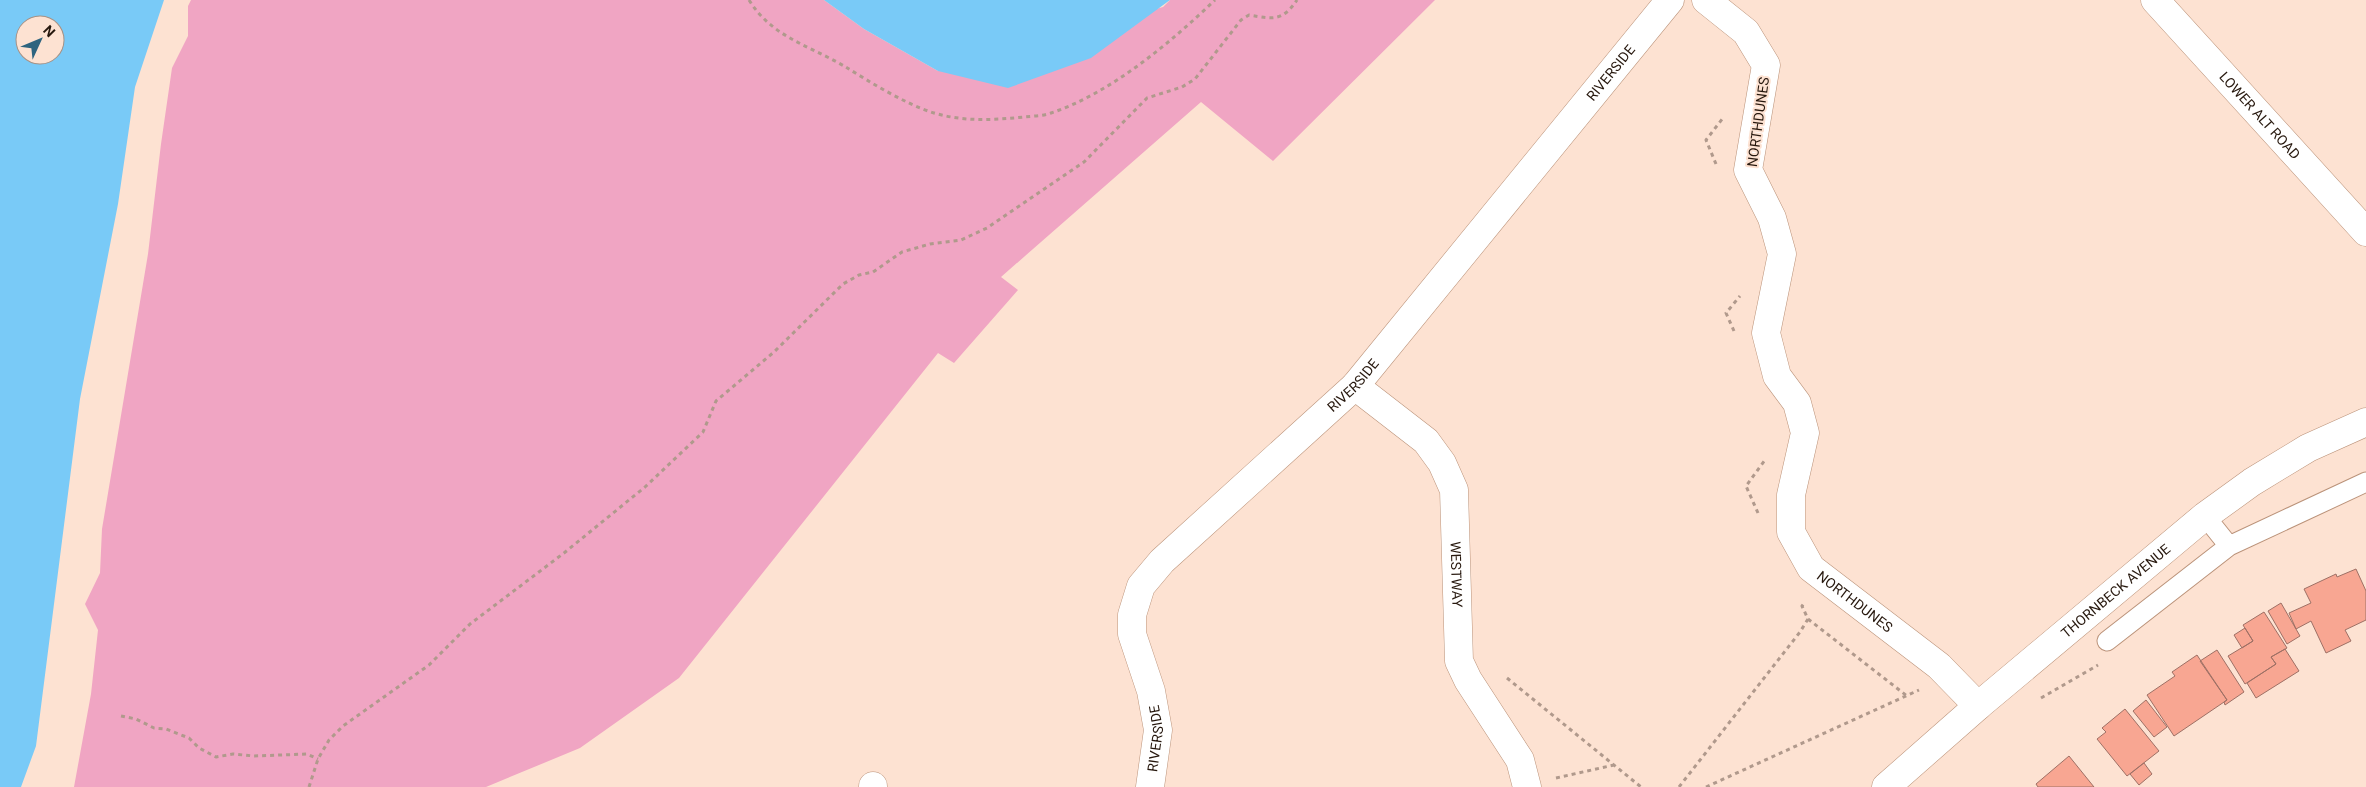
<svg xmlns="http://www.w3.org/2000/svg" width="2366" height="787" font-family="Roboto,sans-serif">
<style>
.green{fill:#f0a5c3}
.water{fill:#79caf7;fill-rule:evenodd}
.building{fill:#f8a692;stroke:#9e7065}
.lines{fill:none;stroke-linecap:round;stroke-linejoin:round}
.lane-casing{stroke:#bb937a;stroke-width:21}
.street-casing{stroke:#bb937a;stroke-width:29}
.path{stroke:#b0998c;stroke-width:3;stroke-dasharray:4 4;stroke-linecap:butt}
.lane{stroke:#fff;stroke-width:19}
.street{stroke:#fff;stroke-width:28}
.labels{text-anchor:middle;stroke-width:4;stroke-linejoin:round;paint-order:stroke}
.street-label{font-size:14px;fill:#27180e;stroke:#fde2d2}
</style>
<rect width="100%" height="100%" fill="#fde2d2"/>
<!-- green -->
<path class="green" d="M 191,0 L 824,0 L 864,29 L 938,71 L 1163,7 L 1170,0 L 1435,0 L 1273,161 L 1201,102 L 1001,277 L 1018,290 L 954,363 L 938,353 L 679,678 L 580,748 L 486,787 L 74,787 L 91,694 L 98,630 L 85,604 L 100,573 L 102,529 L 148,254 L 161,144 L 172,68 L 188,36 L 188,6 Z"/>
<!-- water -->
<path class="water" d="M 0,0 L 164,0 L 135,87 L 118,204 L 80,399 L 36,746 L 21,787 L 0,787 ZM 25,25 L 55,25 L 55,55 L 25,55 Z
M 824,0 L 1170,0 L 1091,58 L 1008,88 L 938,71 L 864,29 Z"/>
<!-- building -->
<path class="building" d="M 2356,569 L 2366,591 L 2366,620 L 2345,630 L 2351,641 L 2326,653 L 2311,621 L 2296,629 L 2289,613 L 2311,603 L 2304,589 L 2336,574 L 2337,577 Z
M 2281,603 L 2300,636 L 2287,644 L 2268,611 Z
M 2264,612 L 2287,648 L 2271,657 L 2276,664 L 2245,684 L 2228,656 L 2253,641 L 2243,625 Z
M 2245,628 L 2253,641 L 2242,648 L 2234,635 Z
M 2285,649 L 2299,671 L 2256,698 L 2247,683 L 2276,664 L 2271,657 Z
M 2217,650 L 2244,692 L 2225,705 L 2224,702 L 2227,700 L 2200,661 Z
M 2197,655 L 2227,700 L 2174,736 L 2147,695 L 2175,676 L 2172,672 Z
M 2146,700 L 2167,727 L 2154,737 L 2133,711 Z
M 2125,709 L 2159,751 L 2127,776 L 2097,739 L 2106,732 L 2102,728 Z
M 2069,756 L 2094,787 L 2038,787 L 2036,784 Z
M 2144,763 L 2152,774 L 2139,785 L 2130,774 Z"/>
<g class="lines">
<defs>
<path id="lane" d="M 2205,516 L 2229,546
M 2107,641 L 2229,546 L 2366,482"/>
<g id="street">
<path id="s1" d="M 1706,0 L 1746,32 L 1766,65 L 1748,170 L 1772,218 L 1782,254 L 1766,333 L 1777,376 L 1797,403 L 1805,433 L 1791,495 L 1791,532 L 1811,568 L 1939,666 L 1978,706"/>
<path id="s2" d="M 2155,0 L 2366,232"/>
<path id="s3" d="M 1355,386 L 1426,441 L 1442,463 L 1454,490 L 1459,661 L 1468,680 L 1520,760 L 1527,787"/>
<path d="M 873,787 L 873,786"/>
<path id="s4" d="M 1150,787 L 1158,730 L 1151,691 L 1132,634 L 1132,615 L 1141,586 L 1162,561 L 1355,386 L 1670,0"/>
<path id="s5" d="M 1886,787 L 1978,706 L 2205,516 L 2252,482 L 2308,448 L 2366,422"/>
</g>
</defs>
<!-- lane casing -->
<use href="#lane" class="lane-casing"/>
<!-- street casing -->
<use href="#street" class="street-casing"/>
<!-- path -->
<path class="path" d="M 749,0 C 772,37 808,45 844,66 C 870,82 905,104 934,113 C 965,122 993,120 1024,117 C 1033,116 1043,116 1051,113 C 1111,93 1170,43 1215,0
M 1716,164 L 1706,140 L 1723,118
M 1734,331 L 1726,313 L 1740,296
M 1758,513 L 1746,486 L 1765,460
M 1808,619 L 1907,696
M 1507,678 L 1641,787
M 2041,698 L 2098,665
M 121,716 L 136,719 L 154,728 L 166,729 L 189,738 L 199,748 L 216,757 L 233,754 L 254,756 L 307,754 L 318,759
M 1556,778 L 1614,765
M 309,787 L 318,759 L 329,740 L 343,726 L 429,665 L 470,624 L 564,553 L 645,487 L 703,432 L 716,401 L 774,352 L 843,284 L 859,275 L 873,272 L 902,252 L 930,244 L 961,240 L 987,228 L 1084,162 L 1147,98 L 1182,87 L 1195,79 L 1241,20 L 1249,15 C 1273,19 1282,22 1297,0
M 1679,787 L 1800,632 L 1808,619 L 1802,606 L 1805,602
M 1706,787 L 1919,690"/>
<!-- lane -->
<use href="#lane" class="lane"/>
<!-- street -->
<use href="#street" class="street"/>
</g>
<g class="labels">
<!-- street labels -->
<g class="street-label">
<text dy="5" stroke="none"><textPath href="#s4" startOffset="904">RIVERSIDE</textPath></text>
<text dy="5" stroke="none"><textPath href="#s2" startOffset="156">LOWER ALT ROAD</textPath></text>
<text transform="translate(1758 122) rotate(-82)" y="5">NORTHDUNES</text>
<text dy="5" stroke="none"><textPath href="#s4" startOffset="499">RIVERSIDE</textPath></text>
<text dy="5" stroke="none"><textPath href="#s3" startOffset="231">WESTWAY</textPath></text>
<text dy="5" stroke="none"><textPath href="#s5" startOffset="302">THORNBECK AVENUE</textPath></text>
<text dy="5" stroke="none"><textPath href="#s1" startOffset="674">NORTHDUNES</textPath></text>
<text dy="5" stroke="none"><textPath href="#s4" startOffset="49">RIVERSIDE</textPath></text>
</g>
</g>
<!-- north arrow -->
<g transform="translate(40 40) rotate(46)"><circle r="24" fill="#fde2d2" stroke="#a79184"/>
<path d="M0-4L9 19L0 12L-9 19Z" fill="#2e647f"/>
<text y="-8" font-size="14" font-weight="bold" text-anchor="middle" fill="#27180e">N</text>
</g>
</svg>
